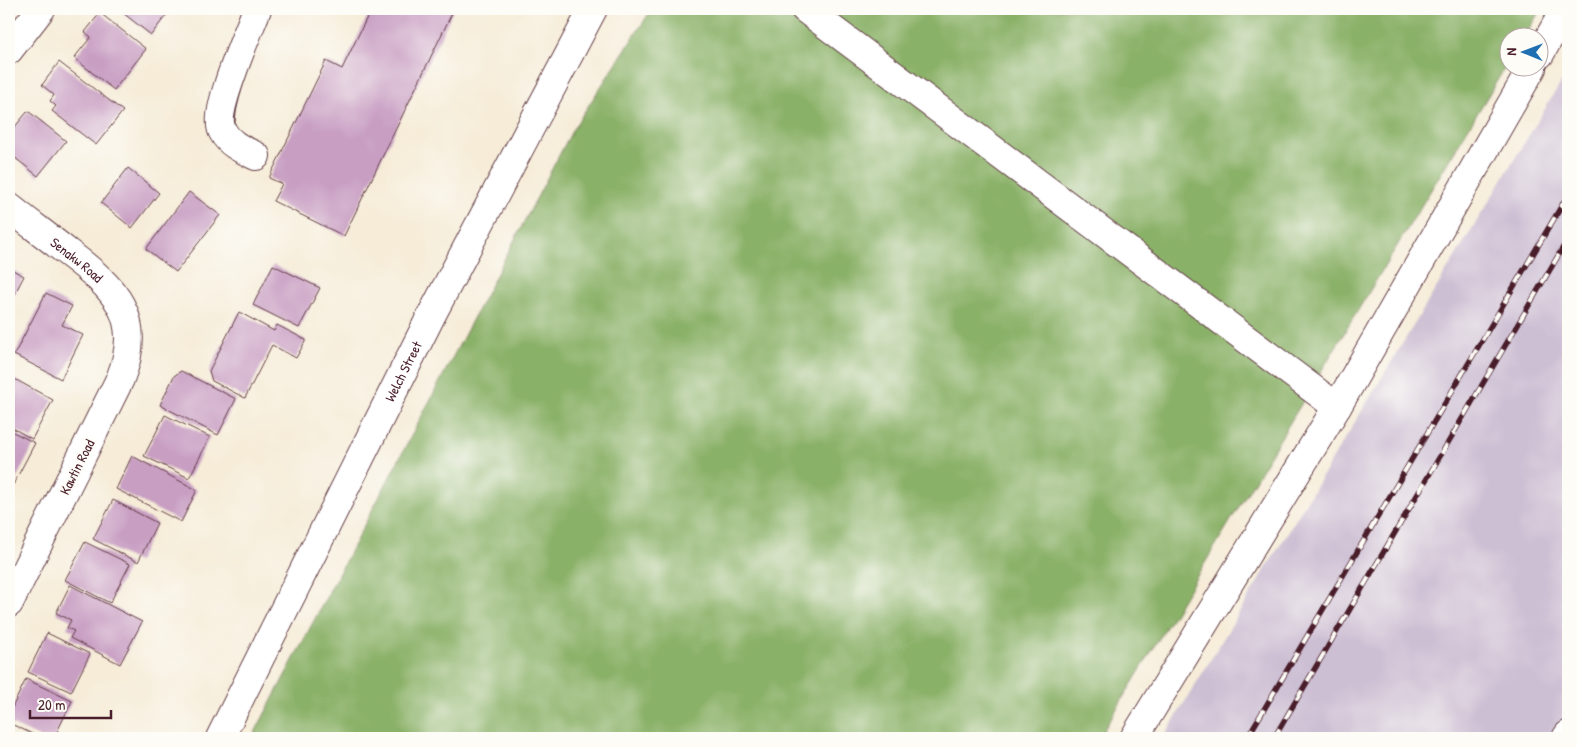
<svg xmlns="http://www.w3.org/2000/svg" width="1577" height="747" font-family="'Patrick Hand',sans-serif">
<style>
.industrial{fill:#ccbed3}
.forest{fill:#8ab167;stroke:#6a6849}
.building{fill:#c89ec3}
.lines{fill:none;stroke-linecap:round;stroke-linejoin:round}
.minor-casing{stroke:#643e45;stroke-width:30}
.minor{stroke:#fff;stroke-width:28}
.rail-casing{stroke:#4a1f2b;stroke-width:5.5}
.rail{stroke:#fdfcf7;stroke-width:4;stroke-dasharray:11;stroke-linecap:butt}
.labels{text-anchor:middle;stroke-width:4.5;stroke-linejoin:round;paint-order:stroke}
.street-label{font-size:14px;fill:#4a1f2b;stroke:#fdfcf7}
</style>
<rect width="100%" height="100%" fill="#fdfcf7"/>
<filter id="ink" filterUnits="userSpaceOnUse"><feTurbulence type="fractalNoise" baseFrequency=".02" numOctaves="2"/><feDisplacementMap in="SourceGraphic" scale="10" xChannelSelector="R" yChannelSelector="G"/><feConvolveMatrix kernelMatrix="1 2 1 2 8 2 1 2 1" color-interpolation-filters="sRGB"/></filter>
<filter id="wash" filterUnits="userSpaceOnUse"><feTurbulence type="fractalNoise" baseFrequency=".0096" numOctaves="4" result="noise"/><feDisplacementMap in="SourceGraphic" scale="20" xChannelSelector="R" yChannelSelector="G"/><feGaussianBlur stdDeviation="1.12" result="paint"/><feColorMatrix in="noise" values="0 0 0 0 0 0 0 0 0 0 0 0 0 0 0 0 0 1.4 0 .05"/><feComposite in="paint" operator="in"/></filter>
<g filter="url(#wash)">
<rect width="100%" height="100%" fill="#f6ecd8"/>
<!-- industrial -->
<path class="industrial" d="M 1568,71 L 1568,738 L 1163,738 Z"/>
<!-- forest -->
<path class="forest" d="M 652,9 L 1541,9 L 1524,37 L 1510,38 L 1509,61 L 1099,738 L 252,738 L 573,129 Z"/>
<g id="blocks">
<!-- building -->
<path class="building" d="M 118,9 L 171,9 L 151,35 Z
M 371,9 L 454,9 L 344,236 L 273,201 L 282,184 L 269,178 L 326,61 L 342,69 Z
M 100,13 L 146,49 L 114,90 L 74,58 L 91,37 L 85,32 Z
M 59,62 L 123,111 L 96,145 L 52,111 L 56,106 L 50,101 L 54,95 L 42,85 Z
M 28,111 L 66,141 L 38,176 L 9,153 L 9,134 Z
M 128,168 L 159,193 L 132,228 L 101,203 Z
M 189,192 L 220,215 L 176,272 L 146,249 Z
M 273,265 L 320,288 L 299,328 L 253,305 Z
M 9,268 L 24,276 L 9,305 Z
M 46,293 L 72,306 L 62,325 L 83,335 L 61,379 L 14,355 Z
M 239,312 L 274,331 L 277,325 L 306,340 L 296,358 L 272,345 L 245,398 L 212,381 L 209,371 Z
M 181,371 L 236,399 L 218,435 L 160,405 L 174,376 Z
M 9,376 L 53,400 L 32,439 L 9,426 Z
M 165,415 L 210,437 L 189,478 L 144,456 Z
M 9,430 L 35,443 L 13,485 L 9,483 Z
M 132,456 L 197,490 L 181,522 L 116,489 Z
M 113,500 L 157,523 L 138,562 L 93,539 Z
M 85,542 L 130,564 L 110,603 L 65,580 Z
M 70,585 L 142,622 L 120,664 L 70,638 L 74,631 L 67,628 L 71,620 L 56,613 Z
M 47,633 L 90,654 L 71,692 L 28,672 Z
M 26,679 L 72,701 L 54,738 L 41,738 L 9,723 L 9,714 Z"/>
</g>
</g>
<g filter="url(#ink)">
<use href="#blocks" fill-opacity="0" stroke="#643e45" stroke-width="1"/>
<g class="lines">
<defs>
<g id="minor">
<path d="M 805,9 L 1337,407"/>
<path d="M 9,50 L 41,9"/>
<path d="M 1540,54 L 1565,9"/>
<path d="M 256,156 C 244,150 230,145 223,132 C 211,114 249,31 257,9"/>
<path id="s1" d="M 9,207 C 28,222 48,237 67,252 C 115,288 145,317 120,379 L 9,603"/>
<path id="s2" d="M 220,738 L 431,316 L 593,9"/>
<path d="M 1134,738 L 1337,407 L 1532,68"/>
<path d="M 1566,738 L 1568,735"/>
</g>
</defs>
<!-- minor casing -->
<use href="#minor" class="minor-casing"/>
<!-- minor -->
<use href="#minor" class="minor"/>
<defs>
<path id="rail" d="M 1247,738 L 1568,195
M 1274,738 L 1568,239"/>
</defs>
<!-- rail casing -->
<use href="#rail" class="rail-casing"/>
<!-- rail -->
<use href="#rail" class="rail"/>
</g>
</g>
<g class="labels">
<!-- street labels -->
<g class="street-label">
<text dy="5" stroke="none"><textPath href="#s1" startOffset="86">Senakw Road</textPath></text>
<text dy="5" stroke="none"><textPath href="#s2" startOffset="410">Welch Street</textPath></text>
<text transform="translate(77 467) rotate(-63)" y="5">Kawtin Road</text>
</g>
</g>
<!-- margin -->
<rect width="1577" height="747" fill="none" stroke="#fdfcf7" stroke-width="30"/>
<!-- north arrow -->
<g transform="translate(1524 52) rotate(271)"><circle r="24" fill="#fdfcf7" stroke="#b5a4a5"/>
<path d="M0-4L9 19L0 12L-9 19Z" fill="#1f6fb2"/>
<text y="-8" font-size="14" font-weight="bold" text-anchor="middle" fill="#4a1f2b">N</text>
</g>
<!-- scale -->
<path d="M30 710v8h81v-8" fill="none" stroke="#4a1f2b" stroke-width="2.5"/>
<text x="38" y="710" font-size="15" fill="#4a1f2b" stroke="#fdfcf7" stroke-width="4" paint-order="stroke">20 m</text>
</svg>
